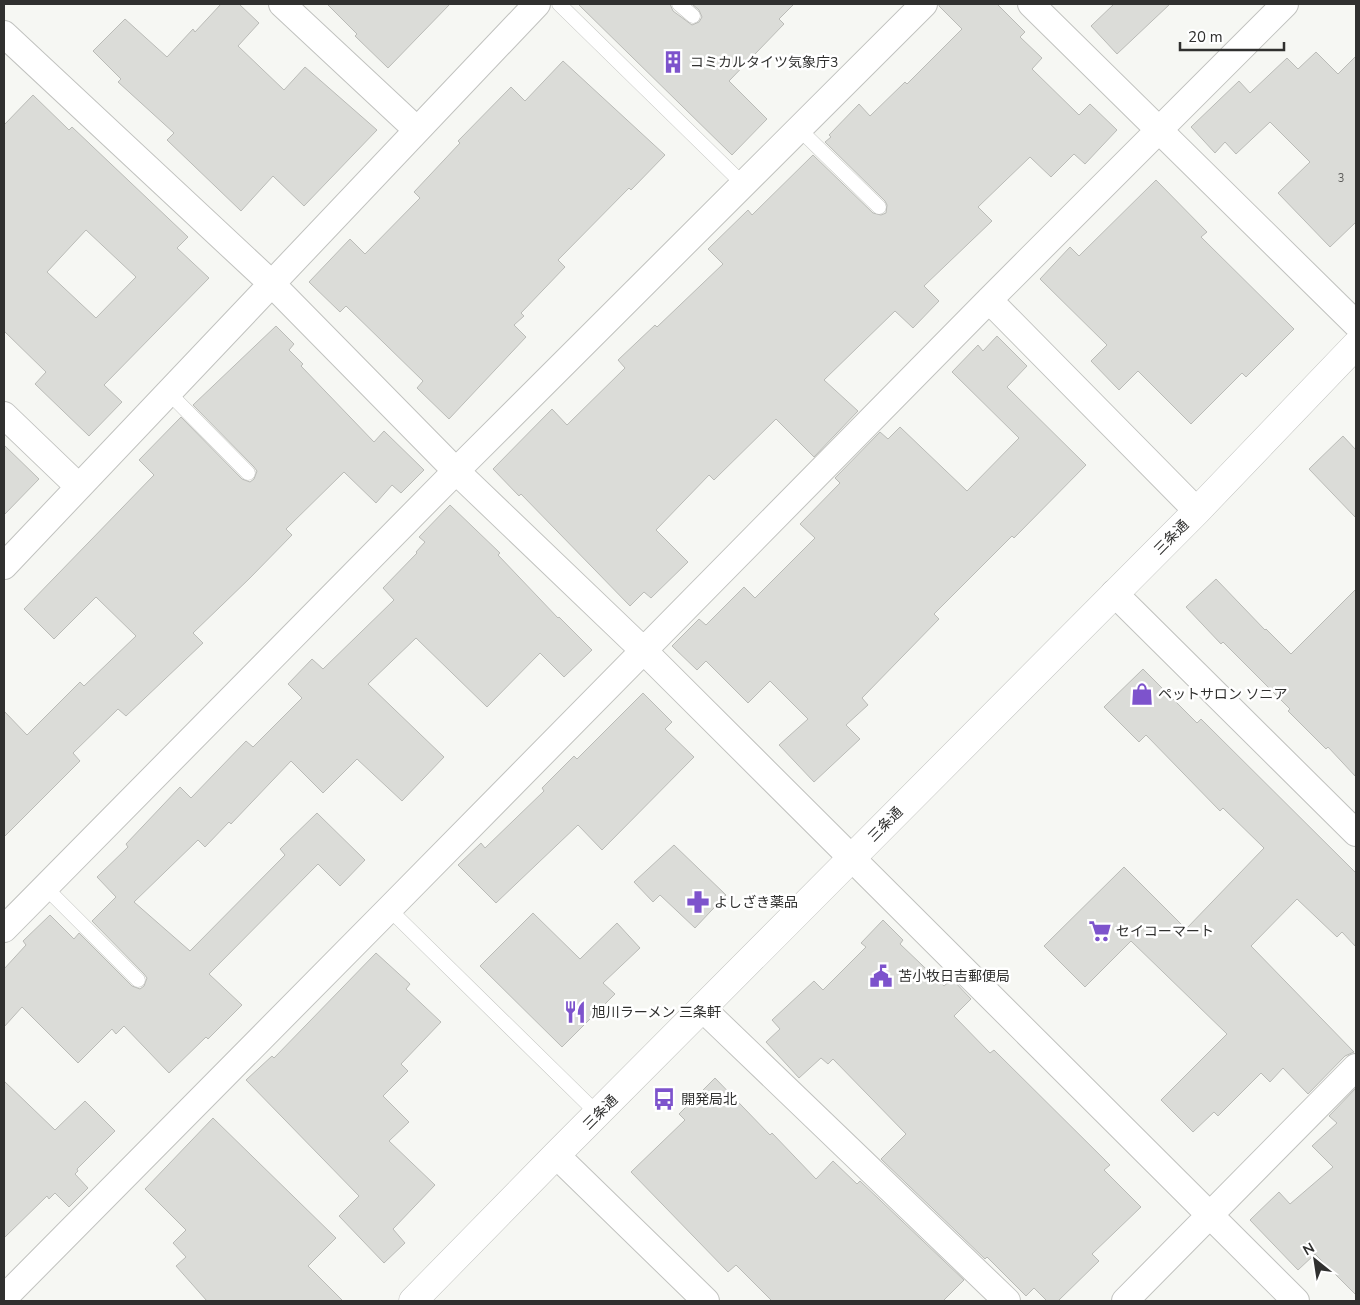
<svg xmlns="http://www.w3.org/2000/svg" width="1360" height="1305" font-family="'Nunito Sans','Noto Sans JP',sans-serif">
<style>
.building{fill:#dbdcd8;stroke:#babbb7;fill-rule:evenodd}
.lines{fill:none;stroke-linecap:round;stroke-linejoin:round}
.lane-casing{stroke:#c1c2bf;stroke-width:15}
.street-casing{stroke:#c1c2bf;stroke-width:28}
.secondary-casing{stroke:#c1c2bf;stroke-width:29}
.lane{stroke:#fff;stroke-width:14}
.street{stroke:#fff;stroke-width:26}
.secondary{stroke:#fff;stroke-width:28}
.labels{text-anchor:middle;stroke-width:5;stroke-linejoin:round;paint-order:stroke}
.number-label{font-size:11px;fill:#5b5b59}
.poi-label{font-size:14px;fill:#30302f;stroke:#fff;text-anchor:start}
.street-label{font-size:14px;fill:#30302f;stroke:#fff}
</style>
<rect width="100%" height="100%" fill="#f6f7f3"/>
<!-- building -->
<path class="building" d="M 221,4 L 239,4 L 259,23 L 238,46 L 284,90 L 305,67 L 377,130 L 304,206 L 273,176 L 241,211 L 167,140 L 174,133 L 118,82 L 121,79 L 93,51 L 125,19 L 167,57 L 193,29 L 195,32 Z
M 327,4 L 450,4 L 388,68 L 355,36 L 357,34 Z
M 578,4 L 670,4 L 673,11 L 692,25 L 699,22 L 702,17 L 699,10 L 692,4 L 794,4 L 779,19 L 784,24 L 729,81 L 767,119 L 732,155 Z
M 939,4 L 997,4 L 1025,32 L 1020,37 L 1042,58 L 1032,69 L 1079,115 L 1090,104 L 1117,130 L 1085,164 L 1074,154 L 1051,177 L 1030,157 L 978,207 L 992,221 L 924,286 L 939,301 L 913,328 L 895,311 L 824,380 L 858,411 L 814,457 L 776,419 L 714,480 L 709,475 L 656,530 L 688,562 L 651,598 L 644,592 L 630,606 L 521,494 L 519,496 L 493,469 L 552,409 L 567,425 L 625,368 L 618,360 L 655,325 L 657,327 L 723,264 L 708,249 L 748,210 L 752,215 L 813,155 L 873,213 L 881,215 L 886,213 L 887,205 L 885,201 L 825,142 L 831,137 L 829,135 L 859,104 L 870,116 L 905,82 L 907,84 L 962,29 L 939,6 Z
M 1114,4 L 1170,4 L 1117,54 L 1091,26 Z
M 1316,52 L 1338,74 L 1356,56 L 1356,222 L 1330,247 L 1278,193 L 1310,162 L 1270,122 L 1236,154 L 1225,142 L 1215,153 L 1191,127 L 1239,81 L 1250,93 L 1287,58 L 1298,69 Z
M 563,61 L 665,155 L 631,190 L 629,188 L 558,260 L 565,267 L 521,313 L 524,316 L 514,325 L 526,337 L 449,419 L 417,388 L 423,381 L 346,306 L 340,312 L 309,282 L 350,239 L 365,254 L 420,198 L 414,192 L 460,143 L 458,141 L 511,87 L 525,101 Z
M 33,95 L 69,130 L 72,127 L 188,237 L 177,248 L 209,278 L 104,385 L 122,402 L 89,436 L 35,384 L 46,372 L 4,331 L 4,125 ZM 86,230 L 136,277 L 96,318 L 47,272 Z
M 1156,180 L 1207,232 L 1201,237 L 1294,329 L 1246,377 L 1242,373 L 1191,424 L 1138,371 L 1119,390 L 1091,361 L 1107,345 L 1040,279 L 1070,247 L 1079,256 Z
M 276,326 L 294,344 L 289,350 L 303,364 L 301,366 L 374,442 L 384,431 L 424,470 L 401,493 L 392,485 L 376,503 L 344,472 L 286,529 L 292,535 L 250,578 L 193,633 L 203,643 L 126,716 L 118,709 L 73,753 L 80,761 L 4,837 L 4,711 L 27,735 L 80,682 L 84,686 L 136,636 L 96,597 L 54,639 L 24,609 L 154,475 L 139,460 L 181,417 L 242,479 L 250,482 L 254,479 L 257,471 L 254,467 L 193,405 Z
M 997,336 L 1027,366 L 1007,387 L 1086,465 L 1014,538 L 1012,536 L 934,614 L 939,619 L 862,698 L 868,705 L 846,725 L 860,739 L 814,782 L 779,745 L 808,719 L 770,681 L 748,703 L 706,661 L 697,670 L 672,646 L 699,619 L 706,625 L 744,587 L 755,598 L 815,538 L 800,524 L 840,483 L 835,478 L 880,432 L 888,439 L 900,427 L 967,491 L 1019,438 L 952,372 L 978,345 L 983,351 Z
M 1343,436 L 1356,450 L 1356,518 L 1309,469 Z
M 4,445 L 39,479 L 4,515 Z
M 450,505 L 500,553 L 498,555 L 558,618 L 559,617 L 592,650 L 564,677 L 540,653 L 487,707 L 416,638 L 368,684 L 444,757 L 402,801 L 357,759 L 323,793 L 291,761 L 231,824 L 229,822 L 205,847 L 198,840 L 134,902 L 190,951 L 285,855 L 280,849 L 317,813 L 365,860 L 340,886 L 318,864 L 209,974 L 242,1005 L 208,1039 L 206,1037 L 169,1073 L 124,1026 L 116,1034 L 112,1029 L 78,1063 L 22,1007 L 4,1027 L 4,969 L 26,945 L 23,941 L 50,915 L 74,939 L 79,933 L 132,986 L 140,989 L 144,986 L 147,978 L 144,974 L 92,921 L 116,897 L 97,877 L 128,847 L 126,844 L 180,787 L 191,798 L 246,741 L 253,747 L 302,698 L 288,684 L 312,659 L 323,669 L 394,600 L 383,588 L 417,553 L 416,552 L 425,542 L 419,537 Z
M 1216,579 L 1265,630 L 1266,629 L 1291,654 L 1356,589 L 1356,777 L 1328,747 L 1326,749 L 1288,711 L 1290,709 L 1223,642 L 1221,644 L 1186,607 Z
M 1143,669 L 1197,723 L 1201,719 L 1356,873 L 1356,947 L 1342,932 L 1337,937 L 1297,899 L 1251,946 L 1354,1052 L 1345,1056 L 1308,1094 L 1283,1068 L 1270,1082 L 1261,1073 L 1218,1116 L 1214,1112 L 1193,1132 L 1161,1100 L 1227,1034 L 1131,941 L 1085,987 L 1044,946 L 1124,867 L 1186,929 L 1264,848 L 1223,808 L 1220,811 L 1146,735 L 1139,742 L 1104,707 Z
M 643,693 L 672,722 L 665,729 L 694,757 L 602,850 L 578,825 L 496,903 L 458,865 L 481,843 L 485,848 L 544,791 L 542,788 L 574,756 L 577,759 Z
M 674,845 L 726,895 L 695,928 L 660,895 L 653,902 L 634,882 Z
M 533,913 L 580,959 L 617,923 L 640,948 L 603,983 L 615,994 L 562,1047 L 480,966 Z
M 883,920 L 903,940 L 900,944 L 944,986 L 952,979 L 971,999 L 954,1016 L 990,1053 L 994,1050 L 1110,1165 L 1104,1170 L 1141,1207 L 1092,1254 L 1099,1261 L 1058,1301 L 1047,1301 L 1034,1288 L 1026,1296 L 987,1257 L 985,1259 L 881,1159 L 906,1134 L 833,1059 L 828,1064 L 821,1058 L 799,1078 L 766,1042 L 780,1029 L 772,1020 L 814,981 L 823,990 L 866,947 L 861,943 Z
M 376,953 L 410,984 L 406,989 L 441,1022 L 401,1064 L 408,1071 L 383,1096 L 409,1122 L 389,1141 L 435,1185 L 393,1229 L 405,1243 L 384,1263 L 339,1216 L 359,1196 L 246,1080 L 272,1056 L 274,1058 Z
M 715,1078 L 770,1135 L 772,1133 L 816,1179 L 833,1161 L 857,1184 L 860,1181 L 964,1280 L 943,1301 L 772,1301 L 736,1265 L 728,1272 L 631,1172 L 685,1120 L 679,1114 Z
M 4,1081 L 55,1130 L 85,1101 L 115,1131 L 77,1169 L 78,1171 L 75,1174 L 88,1188 L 69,1207 L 55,1193 L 49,1199 L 47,1196 L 4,1238 Z
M 1356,1088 L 1356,1295 L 1315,1254 L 1298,1270 L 1250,1220 L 1279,1192 L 1290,1204 L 1333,1167 L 1312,1146 L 1337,1123 L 1329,1116 Z
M 213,1118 L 336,1238 L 308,1266 L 343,1301 L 207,1301 L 176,1266 L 186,1257 L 173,1243 L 186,1230 L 145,1189 Z"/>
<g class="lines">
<defs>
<path id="lane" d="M 559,4 L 743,184
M 679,4 L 693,16
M 799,129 L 879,207
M 168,392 L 248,473
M 45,887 L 138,980
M 389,909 L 598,1114"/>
<path id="street" d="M 282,4 L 417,130
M 1031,4 L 1356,324
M 4,34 L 272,284 L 456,471 L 644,651 L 1296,1301
M 989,300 L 1197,511
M 4,415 L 79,487
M 4,566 L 537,4
M 1114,593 L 1356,833
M 4,929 L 456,471 L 924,4
M 703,1009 L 1007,1301
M 556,1155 L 706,1301
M 4,1298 L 389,909 L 989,300 L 1285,4
M 1125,1301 L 1356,1067"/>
<path id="secondary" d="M 413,1301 L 556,1155 L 1197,511 L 1356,345"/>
</defs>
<!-- lane casing -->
<use href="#lane" class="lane-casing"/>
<!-- street casing -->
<use href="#street" class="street-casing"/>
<!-- secondary casing -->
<use href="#secondary" class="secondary-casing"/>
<!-- lane -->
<use href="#lane" class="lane"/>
<!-- street -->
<use href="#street" class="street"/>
<!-- secondary -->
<use href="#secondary" class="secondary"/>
</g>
<!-- icons -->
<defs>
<symbol id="building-bare" viewBox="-9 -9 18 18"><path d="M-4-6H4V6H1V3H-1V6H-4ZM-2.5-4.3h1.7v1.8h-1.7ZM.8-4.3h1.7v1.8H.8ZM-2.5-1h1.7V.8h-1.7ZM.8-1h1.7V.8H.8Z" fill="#7d53cc" stroke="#fff" stroke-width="2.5" paint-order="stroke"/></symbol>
<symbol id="shop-bare" viewBox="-9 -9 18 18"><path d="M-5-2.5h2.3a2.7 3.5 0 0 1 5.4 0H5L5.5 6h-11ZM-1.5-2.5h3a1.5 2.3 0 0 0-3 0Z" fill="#7d53cc" stroke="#fff" stroke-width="2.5" paint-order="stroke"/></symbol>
<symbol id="pharmacy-bare" viewBox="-9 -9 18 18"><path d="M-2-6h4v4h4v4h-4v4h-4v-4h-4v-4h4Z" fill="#7d53cc" stroke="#fff" stroke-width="2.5" paint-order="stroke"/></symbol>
<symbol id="supermarket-bare" viewBox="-9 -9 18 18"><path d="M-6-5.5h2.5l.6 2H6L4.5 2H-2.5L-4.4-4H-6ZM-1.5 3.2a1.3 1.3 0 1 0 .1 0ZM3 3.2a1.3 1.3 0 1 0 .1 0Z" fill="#7d53cc" stroke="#fff" stroke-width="2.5" paint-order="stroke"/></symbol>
<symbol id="civic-bare" viewBox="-9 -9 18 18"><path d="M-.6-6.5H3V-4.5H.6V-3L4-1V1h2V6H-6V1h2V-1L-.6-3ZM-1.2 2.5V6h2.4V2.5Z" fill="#7d53cc" stroke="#fff" stroke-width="2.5" paint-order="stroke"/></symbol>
<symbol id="restaurant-bare" viewBox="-9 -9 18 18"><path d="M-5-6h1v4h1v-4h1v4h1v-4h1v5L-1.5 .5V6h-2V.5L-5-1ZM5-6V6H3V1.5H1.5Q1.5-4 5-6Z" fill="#7d53cc" stroke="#fff" stroke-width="2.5" paint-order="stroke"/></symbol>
<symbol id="bus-bare" viewBox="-9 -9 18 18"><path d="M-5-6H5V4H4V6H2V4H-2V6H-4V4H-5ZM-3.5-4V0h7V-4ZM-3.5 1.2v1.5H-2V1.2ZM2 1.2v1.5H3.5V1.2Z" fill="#7d53cc" stroke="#fff" stroke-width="2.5" paint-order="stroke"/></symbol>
</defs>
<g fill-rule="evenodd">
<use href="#building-bare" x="657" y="46" width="32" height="32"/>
<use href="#shop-bare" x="1126" y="678" width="32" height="32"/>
<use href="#pharmacy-bare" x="682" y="886" width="32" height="32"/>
<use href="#supermarket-bare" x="1084" y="915" width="32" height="32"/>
<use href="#civic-bare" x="865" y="960" width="32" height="32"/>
<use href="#restaurant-bare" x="559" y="996" width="32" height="32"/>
<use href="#bus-bare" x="648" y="1083" width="32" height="32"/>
</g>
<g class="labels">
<!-- number labels -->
<g class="number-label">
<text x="1341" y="182">3</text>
</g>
<!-- poi labels -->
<g class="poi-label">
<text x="690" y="67">コミカルタイツ気象庁3</text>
<text x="1158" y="699">ペットサロン ソニア</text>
<text x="714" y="907">よしざき薬品</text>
<text x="1116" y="936">セイコーマート</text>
<text x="898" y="981">苫小牧日吉郵便局</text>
<text x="592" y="1017">旭川ラーメン 三条軒</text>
<text x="681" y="1104">開発局北</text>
</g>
<!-- street labels -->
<g class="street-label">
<text transform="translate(1171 537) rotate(-45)" y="5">三条通</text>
<text transform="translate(885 824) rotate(-45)" y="5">三条通</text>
<text transform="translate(600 1112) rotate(-45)" y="5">三条通</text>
</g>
</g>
<!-- border -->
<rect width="1360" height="1305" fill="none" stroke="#30302f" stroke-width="10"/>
<!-- north arrow -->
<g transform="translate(1315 1260) rotate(330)" stroke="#ffffff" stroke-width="4" paint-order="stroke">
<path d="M0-4L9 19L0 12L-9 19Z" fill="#30302f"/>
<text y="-8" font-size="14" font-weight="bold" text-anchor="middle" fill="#30302f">N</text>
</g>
<!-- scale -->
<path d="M1180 42v8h104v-8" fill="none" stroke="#30302f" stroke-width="2.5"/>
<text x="1188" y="42" font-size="15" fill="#30302f" stroke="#ffffff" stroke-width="4" paint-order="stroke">20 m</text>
</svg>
